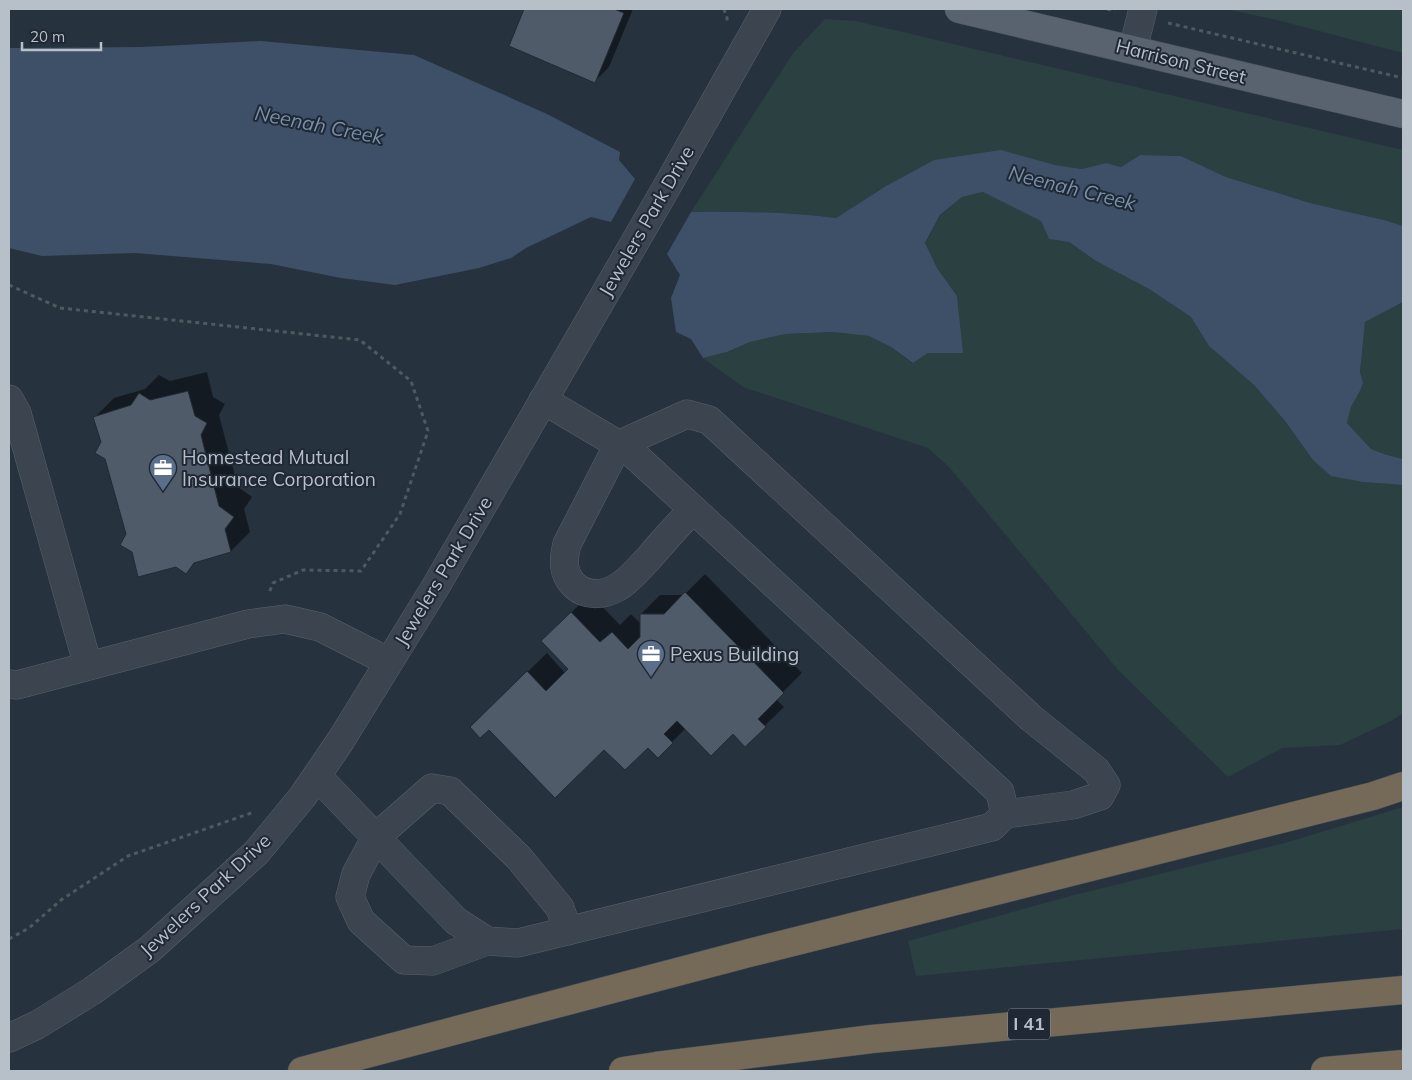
<svg xmlns="http://www.w3.org/2000/svg" width="1412" height="1080" font-family="Mulish,sans-serif">
<style>
.green{fill:#2a4041}
.water{fill:#3d5067}
.shadow{fill:#0007}
.building{fill:#505b6a;stroke:#212a36}
.lines{fill:none;stroke-linecap:round;stroke-linejoin:round}
.minor-casing{stroke:#58616c;stroke-width:29}
.major-casing{stroke:#474f5b;stroke-width:29}
.highway-casing{stroke:#454e59;stroke-width:29}
.path{stroke:#495d5f;stroke-width:3;stroke-dasharray:4 4;stroke-linecap:butt}
.minor{stroke:#3b444f;stroke-width:28}
.major{stroke:#59636f;stroke-width:28}
.highway{stroke:#756958;stroke-width:28}
.labels{text-anchor:middle;stroke-width:4;stroke-linejoin:round;paint-order:stroke}
.shield{fill:#1f2834;stroke:#89929c;stroke-width:1}
.shield-label{font-size:18px;font-weight:bold;fill:#b7bfc9}
.street-label{font-size:19px;fill:#b7bfc9;stroke:#1f2834}
.poi-label{font-size:19px;fill:#b7bfc9;stroke:#1f2834;text-anchor:start}
.water-label{font-size:20px;font-style:italic;fill:#7990ab;stroke:#1f2834}
</style>
<rect width="100%" height="100%" fill="#27323f"/>
<!-- green -->
<path class="green" d="M 1226,9 L 1403,9 L 1403,53 L 1277,20 Z
M 825,19 L 856,21 L 1403,150 L 1403,226 L 1388,221 L 1310,203 L 1226,177 L 1181,156 L 1140,155 L 1121,167 L 1106,163 L 1082,169 L 1055,165 L 934,160 L 886,186 L 836,218 C 787,212 740,211 691,212 L 793,53 Z
M 983,192 L 1041,221 L 1049,239 L 1069,242 L 1096,261 L 1149,289 L 1191,317 L 1209,346 L 1254,385 L 1285,421 L 1313,460 L 1363,482 L 1403,485 L 1403,713 L 1393,720 L 1340,745 L 1282,748 L 1228,777 L 1119,671 L 949,467 L 928,448 L 743,387 L 703,358 L 727,352 L 750,342 L 785,334 L 833,332 L 869,336 L 891,347 L 912,363 L 928,353 L 962,353 L 957,296 L 937,268 L 925,244 L 940,216 L 962,197 Z
M 1403,302 L 1403,459 L 1384,454 L 1371,449 L 1347,423 L 1351,407 L 1360,391 L 1363,383 L 1360,372 L 1365,322 Z
M 1403,807 L 1403,929 L 916,976 L 908,941 L 1074,895 L 1285,843 Z"/>
<!-- water -->
<path class="water" d="M 261,41 L 414,55 L 547,114 L 620,152 L 619,160 L 635,179 L 611,222 L 591,217 L 526,248 L 511,258 L 479,268 L 395,285 L 341,278 L 271,264 L 135,253 L 42,256 L 9,248 L 9,48 L 142,47 Z
M 1001,150 L 1055,165 L 1082,169 L 1106,163 L 1121,167 L 1140,155 L 1181,156 L 1226,177 L 1310,203 L 1388,221 L 1403,226 L 1403,302 L 1365,322 L 1360,372 L 1363,383 L 1360,391 L 1351,407 L 1347,423 L 1371,449 L 1384,454 L 1403,459 L 1403,485 L 1363,482 L 1331,476 L 1313,460 L 1285,421 L 1254,385 L 1209,346 L 1191,317 L 1149,289 L 1096,261 L 1069,242 L 1049,239 L 1041,221 L 983,192 L 962,197 L 940,215 L 925,243 L 937,268 L 957,296 L 963,353 L 928,353 L 913,363 L 891,347 L 869,336 L 833,332 L 785,334 L 750,342 L 727,352 L 703,358 L 691,339 L 676,332 L 671,298 L 680,275 L 667,254 L 691,212 C 740,211 787,212 836,218 L 886,186 L 934,160 Z"/>
<!-- shadow -->
<path class="shadow" d="M 526,9 L 633,9 L 609,67 L 595,81 L 510,46 Z
M 207,372 L 213,397 L 225,404 L 219,415 L 238,487 L 252,497 L 244,509 L 250,532 L 231,551 L 198,560 L 186,572 L 128,534 L 95,417 L 114,398 L 145,389 L 159,375 L 170,381 Z
M 705,574 L 802,673 L 776,699 L 784,707 L 745,745 L 733,732 L 686,728 L 658,756 L 648,746 L 471,727 L 547,653 L 565,673 L 570,669 L 562,622 L 590,594 L 620,625 L 631,614 L 641,624 L 641,614 L 660,595 L 684,595 Z"/>
<!-- building -->
<path class="building" d="M 524,9 L 614,9 L 624,13 L 595,83 L 509,46 Z
M 188,391 L 195,416 L 207,423 L 201,435 L 219,506 L 234,517 L 225,529 L 231,552 L 194,563 L 186,574 L 176,567 L 138,577 L 132,552 L 120,545 L 126,534 L 105,459 L 95,453 L 101,442 L 93,417 L 131,405 L 139,393 L 150,400 Z
M 685,592 L 784,693 L 758,719 L 766,727 L 745,747 L 733,734 L 711,756 L 677,721 L 664,734 L 673,743 L 658,758 L 648,748 L 625,770 L 604,750 L 555,798 L 489,730 L 480,738 L 470,727 L 527,671 L 546,691 L 568,669 L 541,641 L 571,612 L 600,642 L 612,632 L 628,649 L 640,637 L 640,614 L 664,614 Z"/>
<g class="lines">
<defs>
<path id="minor" d="M 1133,49 L 1143,9
M 9,399 L 17,413 L 88,666
M 693,509 C 678,525 663,541 649,558 C 639,568 630,580 618,587 C 605,595 587,597 575,586 C 562,574 563,560 567,544 L 618,445 L 687,414 L 709,420 L 1031,718 L 1096,770 L 1106,785 L 1100,796 L 1073,805 L 1005,814
M 9,684 L 17,685 L 248,624 L 285,619 L 320,627 L 389,662
M 317,776 L 456,921 L 487,941 L 518,943 L 992,827 L 1005,814 L 1000,792 L 631,452 L 543,400
M 487,941 L 433,961 L 404,960 L 361,921 L 350,897 L 356,874 L 376,837 L 432,788 L 450,791 L 519,858 L 560,908 L 568,931
M 9,1038 L 37,1025 L 92,991 L 150,949 L 257,852 L 303,796 L 341,740 L 436,586 L 665,190 L 767,9"/>
<path id="major" d="M 959,9 L 1403,114"/>
<path id="highway" d="M 302,1071 L 749,953 L 1373,796 L 1403,786
M 623,1071 L 656,1066 L 872,1039 L 1403,990
M 1325,1071 L 1403,1064"/>
</defs>
<!-- minor casing -->
<use href="#minor" class="minor-casing"/>
<!-- major casing -->
<use href="#major" class="major-casing"/>
<!-- highway casing -->
<use href="#highway" class="highway-casing"/>
<!-- path -->
<path class="path" d="M 724,9 L 727,18 L 727,24
M 1107,9 L 1115,11
M 1168,23 L 1403,78
M 9,285 L 60,308 L 360,340 L 411,381 L 428,431 L 400,514 L 361,571 L 303,570 L 273,583 L 269,593
M 9,939 L 29,928 L 61,900 L 128,856 L 254,812"/>
<!-- minor -->
<use href="#minor" class="minor"/>
<!-- major -->
<use href="#major" class="major"/>
<!-- highway -->
<use href="#highway" class="highway"/>
</g>
<!-- icons -->
<defs>
<symbol id="office-pin" viewBox="-11 -11 22 30"><path d="M0 17L-7.5 6A9.5 9.5 0 1 1 7.5 6Z" fill="#5c6f8a" stroke="#1f2834"/><path d="M-6-3h4V-5.5h4V-3h4V5H-6ZM-1-4.5V-3h2v-1.5ZM-6 0V1H6V0Z" fill="#fff"/></symbol>
</defs>
<g fill-rule="evenodd">
<use href="#office-pin" x="147" y="452" width="32" height="43"/>
<use href="#office-pin" x="635" y="638" width="32" height="43"/>
</g>
<g class="labels">
<!-- shield labels -->
<rect class="shield" x="1008" y="1008.5" width="42" height="31" rx="4"/>
<g class="shield-label">
<text x="1029" y="1030">I 41</text>
</g>
<!-- street labels -->
<g class="street-label">
<text transform="translate(1181 61) rotate(14)" y="7">Harrison Street</text>
<text transform="translate(646 221) rotate(-60)" y="7">Jewelers Park Drive</text>
<text transform="translate(443 571) rotate(-59)" y="7">Jewelers Park Drive</text>
<text transform="translate(205 895) rotate(-43)" y="7">Jewelers Park Drive</text>
</g>
<!-- poi labels -->
<g class="poi-label">
<text x="182" y="464">Homestead Mutual<tspan x="182" dy="22">Insurance Corporation</tspan></text>
<text x="670" y="661">Pexus Building</text>
</g>
<!-- water labels -->
<g class="water-label">
<text transform="translate(319 125) rotate(11)" y="7">Neenah Creek</text>
<text transform="translate(1072 188) rotate(14)" y="7">Neenah Creek</text>
</g>
</g>
<!-- border -->
<rect width="1412" height="1080" fill="none" stroke="#b7bfc9" stroke-width="20"/>
<!-- scale -->
<path d="M22 42v8h79v-8" fill="none" stroke="#b7bfc9" stroke-width="2.5"/>
<text x="30" y="42" font-size="15" fill="#b7bfc9" stroke="#1f2834" stroke-width="4" paint-order="stroke">20 m</text>
</svg>
